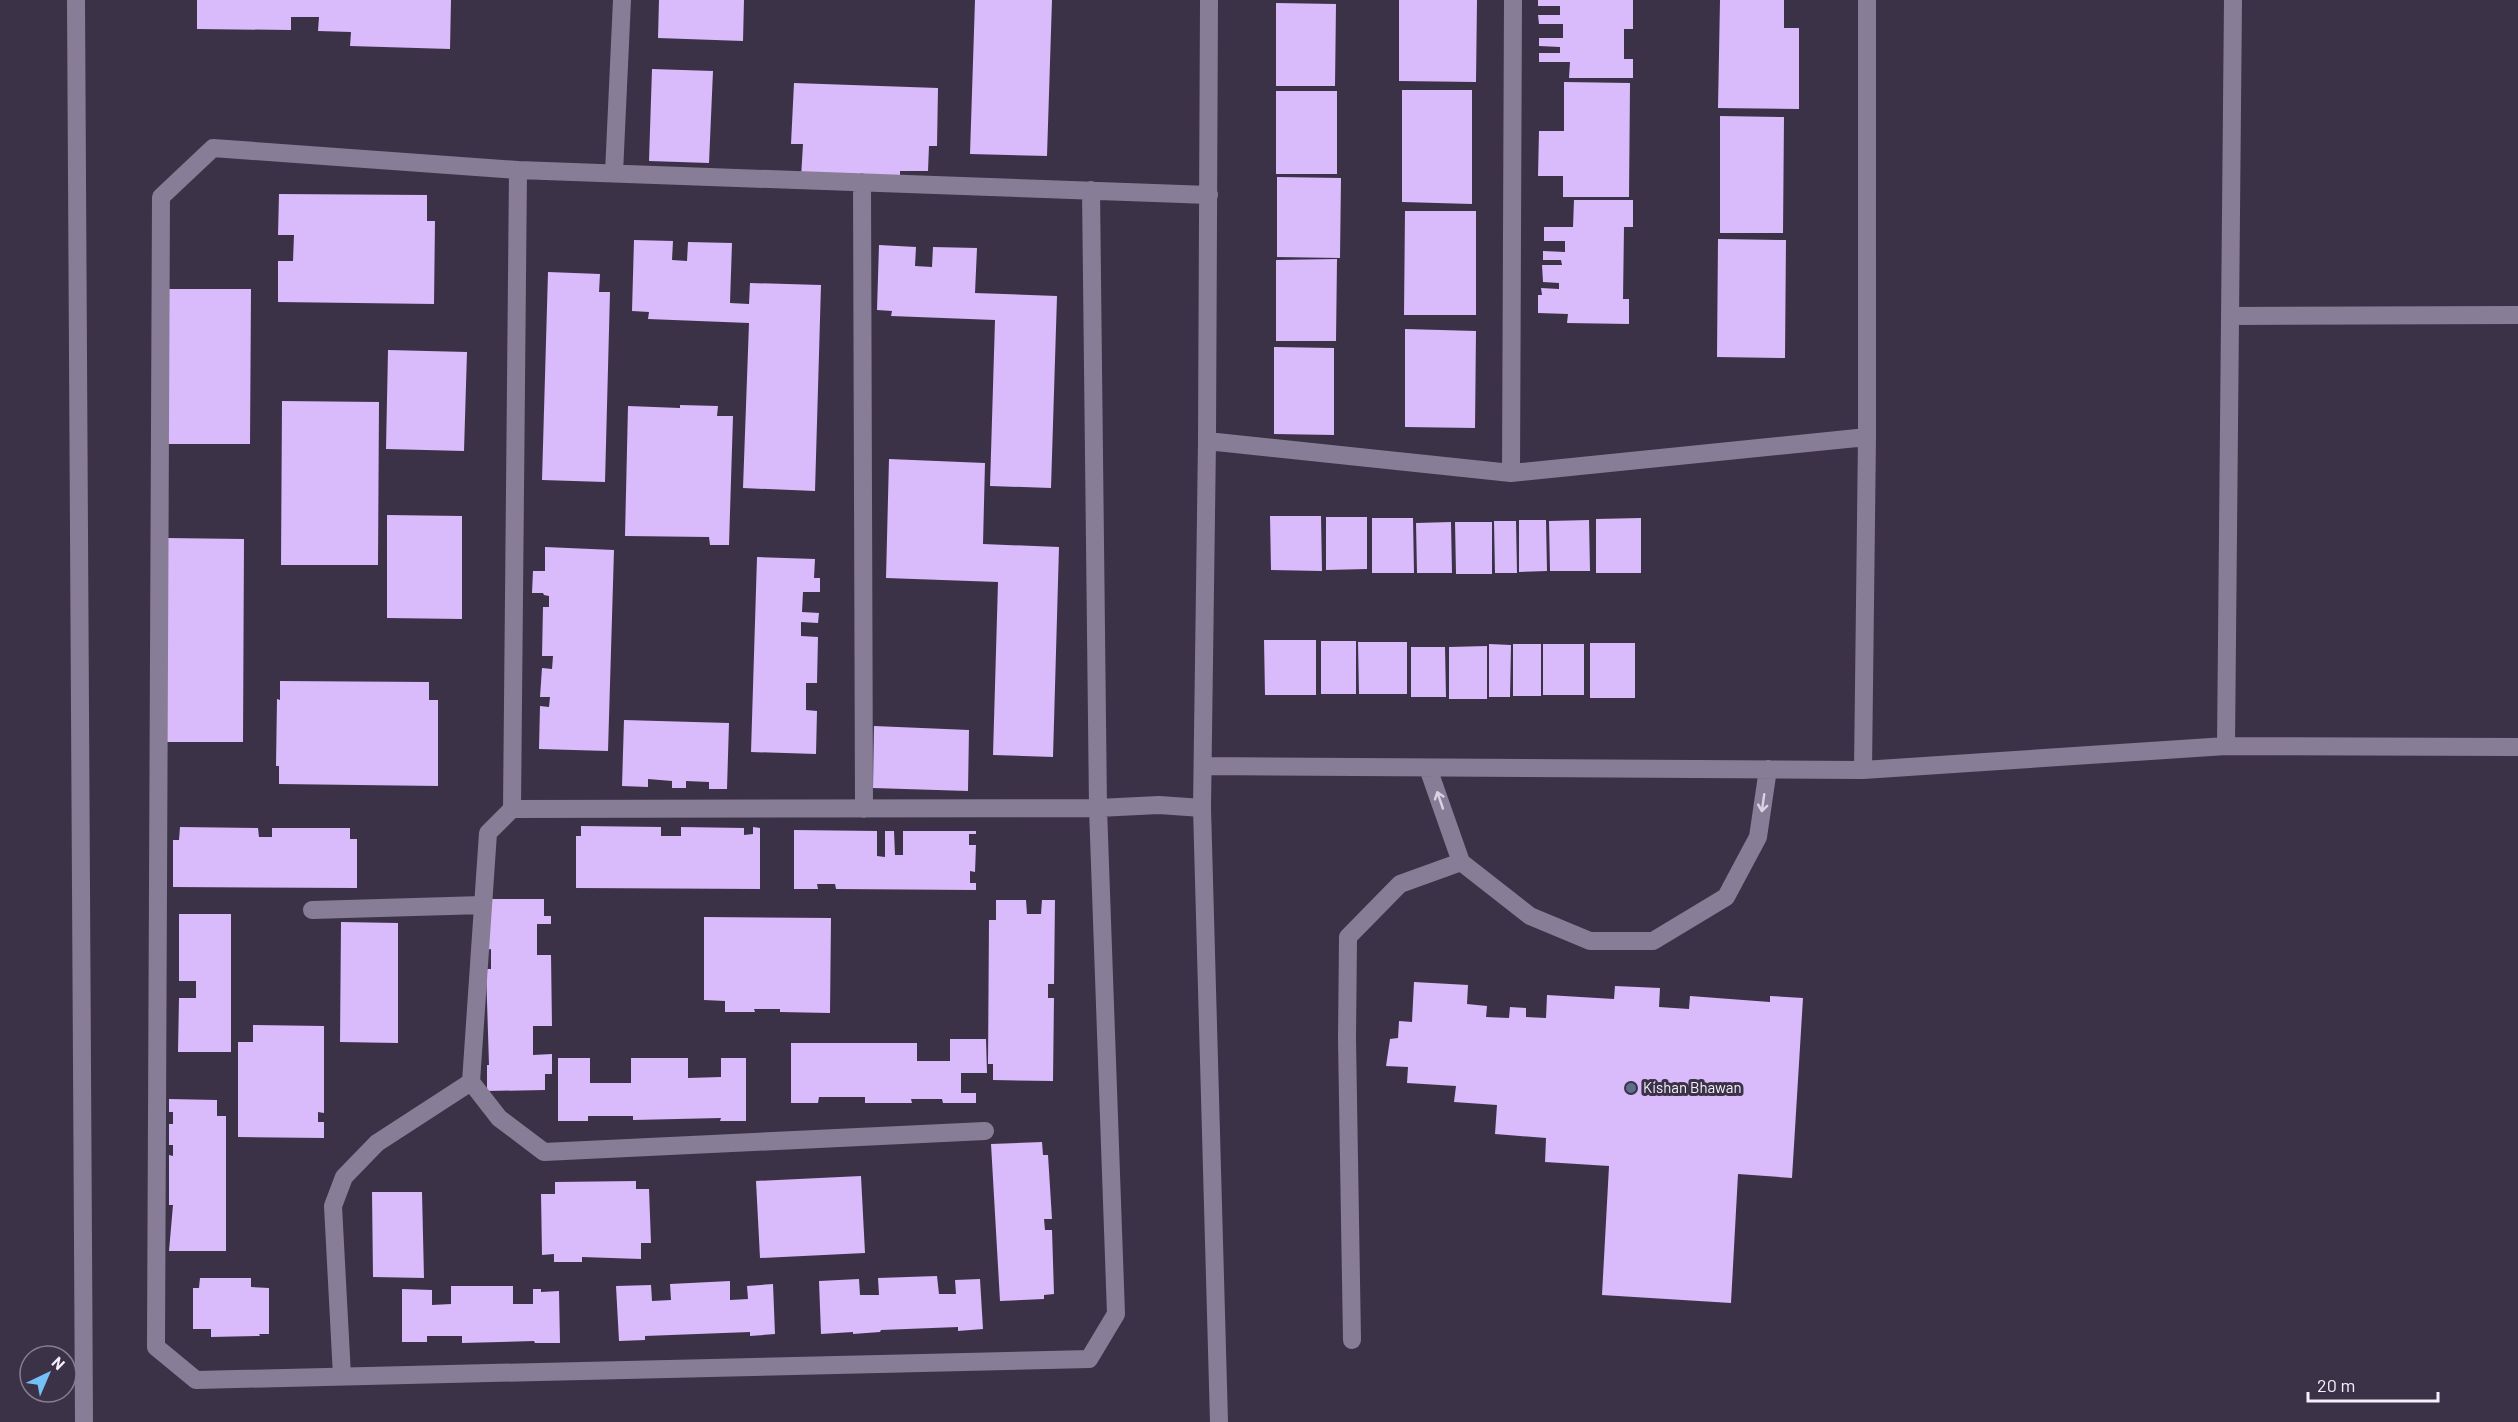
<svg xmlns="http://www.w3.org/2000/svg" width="2518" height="1422" font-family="Barlow,sans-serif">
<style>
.building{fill:#d9bafb}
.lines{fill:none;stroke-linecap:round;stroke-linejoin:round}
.minor{stroke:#887d96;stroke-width:18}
.oneway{stroke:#dad3e4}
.service-dot{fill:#5c6f8a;stroke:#3c3247;stroke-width:2}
.labels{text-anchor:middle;stroke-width:6;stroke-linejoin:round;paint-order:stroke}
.poi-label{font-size:15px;fill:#f6f0fe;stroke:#3c3247;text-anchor:start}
</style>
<rect width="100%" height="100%" fill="#3c3247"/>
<!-- building -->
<path class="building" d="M 197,0 L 451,0 L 450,49 L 350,46 L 351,32 L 318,31 L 319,17 L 291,17 L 291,30 L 197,29 Z
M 659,0 L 744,0 L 743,41 L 658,38 Z
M 975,0 L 1052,0 L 1047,156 L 970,154 Z
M 1399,0 L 1477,0 L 1476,82 L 1399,81 Z
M 1538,0 L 1633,0 L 1633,29 L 1624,29 L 1624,59 L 1633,59 L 1633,78 L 1569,78 L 1570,62 L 1539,62 L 1539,53 L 1560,53 L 1560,47 L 1539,46 L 1539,38 L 1563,38 L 1563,24 L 1539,24 L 1538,15 L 1560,15 L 1560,6 L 1538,6 Z
M 1720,0 L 1784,0 L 1784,28 L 1799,28 L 1799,109 L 1718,108 Z
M 1276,3 L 1336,4 L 1335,86 L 1276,86 Z
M 652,69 L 713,71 L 709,163 L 649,161 Z
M 1564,82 L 1630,83 L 1629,197 L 1563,197 L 1563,176 L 1538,176 L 1539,131 L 1564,131 Z
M 794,83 L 938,88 L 937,146 L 929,146 L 928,171 L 900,171 L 900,181 L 801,178 L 803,144 L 791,144 Z
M 1402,90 L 1472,90 L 1472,204 L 1402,202 Z
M 1276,91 L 1337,91 L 1337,174 L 1276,174 Z
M 1720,116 L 1784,117 L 1783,233 L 1720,233 Z
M 1277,177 L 1341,178 L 1340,258 L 1277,257 Z
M 279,194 L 427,195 L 427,221 L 435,221 L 434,304 L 278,302 L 278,261 L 293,261 L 294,235 L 278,235 Z
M 1574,200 L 1633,200 L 1633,227 L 1624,227 L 1623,299 L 1629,299 L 1629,324 L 1567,323 L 1568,314 L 1538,313 L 1538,295 L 1542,295 L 1541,288 L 1559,289 L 1559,283 L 1543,282 L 1542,265 L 1562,265 L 1561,260 L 1543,260 L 1543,251 L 1565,252 L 1565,241 L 1544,241 L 1544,227 L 1573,227 Z
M 1405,211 L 1476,211 L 1476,315 L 1404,315 Z
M 1718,239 L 1786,240 L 1785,358 L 1717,357 Z
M 634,240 L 673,241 L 672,260 L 687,261 L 688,242 L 732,243 L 730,303 L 749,304 L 750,283 L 821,285 L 815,491 L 743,488 L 749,323 L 648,319 L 649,312 L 632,311 Z
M 879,245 L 916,247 L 915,266 L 932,267 L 933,247 L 977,248 L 975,293 L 1057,296 L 1051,488 L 990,486 L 995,320 L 891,316 L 892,311 L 877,310 Z
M 1337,259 L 1336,341 L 1276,341 L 1276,260 Z
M 548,272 L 600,274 L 599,292 L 610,292 L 605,482 L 542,480 Z
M 162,289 L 251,289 L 250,444 L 162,444 Z
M 1405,329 L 1476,331 L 1475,428 L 1405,427 Z
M 1274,347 L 1334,348 L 1334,435 L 1274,434 Z
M 388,350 L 467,352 L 464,451 L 386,449 Z
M 282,401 L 379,402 L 378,565 L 281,565 Z
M 680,405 L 718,406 L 717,416 L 733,416 L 729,545 L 710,545 L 709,537 L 625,536 L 628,406 L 680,408 Z
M 889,459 L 985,463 L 983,544 L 1059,547 L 1053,757 L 993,755 L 998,582 L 886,578 Z
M 387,515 L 462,516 L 462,619 L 387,618 Z
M 1270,516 L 1321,516 L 1322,571 L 1271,570 Z
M 1326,517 L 1367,517 L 1367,569 L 1326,570 Z
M 1372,518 L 1413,518 L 1414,573 L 1372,573 Z
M 1641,518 L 1641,573 L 1596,573 L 1596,519 Z
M 1519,520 L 1546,520 L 1547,571 L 1519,572 Z
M 1589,520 L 1590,571 L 1550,571 L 1549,521 Z
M 1494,521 L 1516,521 L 1517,573 L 1495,573 Z
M 1451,522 L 1452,573 L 1417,573 L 1416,523 Z
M 1455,522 L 1492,522 L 1492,574 L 1456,574 Z
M 166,538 L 244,539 L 243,742 L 166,742 Z
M 545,547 L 614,550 L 608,751 L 539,749 L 540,706 L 549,707 L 550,697 L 540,697 L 542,668 L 552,669 L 553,656 L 542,656 L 543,607 L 549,607 L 549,596 L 544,595 L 543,593 L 532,593 L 533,571 L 545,571 Z
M 757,557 L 815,559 L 814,578 L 820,578 L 820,592 L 803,592 L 802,612 L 819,613 L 818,623 L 801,622 L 801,636 L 818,637 L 817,683 L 806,683 L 806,710 L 817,711 L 816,754 L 751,752 Z
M 1264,640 L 1316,640 L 1316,695 L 1265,695 Z
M 1321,641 L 1356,641 L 1356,694 L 1321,694 Z
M 1358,642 L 1407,642 L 1407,694 L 1359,694 Z
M 1590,643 L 1635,643 L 1635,698 L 1590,698 Z
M 1489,644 L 1511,645 L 1510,697 L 1489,697 Z
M 1513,644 L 1541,644 L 1541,696 L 1513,696 Z
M 1543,644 L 1584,644 L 1584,695 L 1543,695 Z
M 1487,646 L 1487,699 L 1449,699 L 1449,647 Z
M 1411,647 L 1445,647 L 1446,697 L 1411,697 Z
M 280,681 L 429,682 L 429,700 L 438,700 L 438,786 L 279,784 L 279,766 L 276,766 L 277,699 L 280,700 Z
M 624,720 L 729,723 L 727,789 L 709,789 L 709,782 L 686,781 L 686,788 L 672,788 L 672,781 L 648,779 L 648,787 L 622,786 Z
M 874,726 L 969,730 L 968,791 L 873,788 Z
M 581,826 L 661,827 L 661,836 L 681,836 L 681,827 L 744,828 L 744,835 L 753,834 L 753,827 L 760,828 L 760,889 L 576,888 L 576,836 L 581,836 Z
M 180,827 L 258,828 L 259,837 L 272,837 L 272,828 L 350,828 L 350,839 L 357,839 L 357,888 L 173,887 L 173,840 L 179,840 Z
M 794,830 L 877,831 L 877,856 L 885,857 L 885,831 L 894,831 L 895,855 L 903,855 L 903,831 L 976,831 L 976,834 L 969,834 L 969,845 L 976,845 L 975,872 L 970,871 L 970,883 L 976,883 L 976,890 L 836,889 L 835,884 L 817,884 L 818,889 L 794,889 Z
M 489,899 L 544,899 L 544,916 L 551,916 L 551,924 L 537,924 L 537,955 L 551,955 L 552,1026 L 533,1026 L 533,1055 L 552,1054 L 552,1074 L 545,1074 L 545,1090 L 487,1091 L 487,1065 L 489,1065 L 486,969 L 491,969 L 491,949 L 486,950 Z
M 996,900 L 1026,900 L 1027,914 L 1041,914 L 1042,900 L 1055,900 L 1054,984 L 1048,984 L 1048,998 L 1054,998 L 1053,1081 L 993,1080 L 993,1064 L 988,1064 L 989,920 L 996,920 Z
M 179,914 L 231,914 L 231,1052 L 178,1052 L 179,998 L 196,998 L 196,981 L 179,981 Z
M 704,917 L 831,918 L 830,1013 L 780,1012 L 780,1009 L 754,1009 L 755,1012 L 725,1012 L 725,1001 L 704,1000 Z
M 341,922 L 398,923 L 398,1043 L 340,1042 Z
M 1414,982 L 1468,985 L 1467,1004 L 1487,1006 L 1486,1017 L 1509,1018 L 1510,1007 L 1526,1008 L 1526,1017 L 1546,1018 L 1547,995 L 1614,999 L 1615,986 L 1660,988 L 1659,1007 L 1689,1009 L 1690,996 L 1770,1002 L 1770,996 L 1803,998 L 1792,1178 L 1738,1174 L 1731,1303 L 1602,1295 L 1609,1166 L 1545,1162 L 1546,1138 L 1495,1134 L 1497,1105 L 1454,1102 L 1456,1086 L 1407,1083 L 1408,1067 L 1386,1066 L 1390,1039 L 1398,1038 L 1399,1021 L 1412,1022 Z
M 253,1025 L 324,1026 L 324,1113 L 318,1112 L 318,1122 L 324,1122 L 324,1138 L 238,1137 L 238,1042 L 253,1042 Z
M 950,1039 L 986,1039 L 987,1073 L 961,1073 L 961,1093 L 976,1093 L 976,1103 L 943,1103 L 942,1099 L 911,1099 L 912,1103 L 865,1103 L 865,1097 L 819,1097 L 818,1103 L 791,1103 L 791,1043 L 917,1043 L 917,1061 L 950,1061 Z
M 558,1058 L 590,1058 L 590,1083 L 631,1083 L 631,1058 L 688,1058 L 688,1078 L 721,1077 L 721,1058 L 746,1058 L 746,1121 L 720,1121 L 721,1118 L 633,1120 L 633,1116 L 588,1116 L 588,1121 L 558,1121 Z
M 169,1099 L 217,1100 L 217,1116 L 226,1116 L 226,1251 L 169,1251 L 173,1205 L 169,1205 L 169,1155 L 173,1156 L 173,1145 L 169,1145 L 169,1124 L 173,1124 L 173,1112 L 169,1112 Z
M 1042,1142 L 1043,1155 L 1048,1155 L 1052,1219 L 1044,1219 L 1045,1230 L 1052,1230 L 1054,1294 L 1044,1295 L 1044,1299 L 1000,1301 L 991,1144 Z
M 861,1176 L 865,1253 L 760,1258 L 756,1181 Z
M 636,1181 L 636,1189 L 649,1189 L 651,1243 L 641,1243 L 641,1259 L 582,1257 L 582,1262 L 554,1262 L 554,1254 L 542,1255 L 541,1194 L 555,1194 L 555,1182 Z
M 372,1192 L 422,1192 L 424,1278 L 373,1277 Z
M 937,1276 L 939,1294 L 956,1294 L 955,1280 L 980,1279 L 983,1329 L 958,1331 L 958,1327 L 881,1330 L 880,1332 L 853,1334 L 853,1332 L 821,1334 L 819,1281 L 859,1279 L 860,1295 L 879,1295 L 878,1278 Z
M 200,1278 L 251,1278 L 251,1287 L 269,1288 L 269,1334 L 259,1334 L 260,1336 L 211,1337 L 211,1329 L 193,1329 L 193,1288 L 199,1288 Z
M 730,1281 L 730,1300 L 748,1299 L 747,1286 L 773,1284 L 775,1334 L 750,1336 L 750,1332 L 645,1336 L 645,1340 L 619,1341 L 616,1286 L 651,1285 L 652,1301 L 671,1300 L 670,1284 Z
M 451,1286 L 513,1286 L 513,1304 L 533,1304 L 533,1289 L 541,1289 L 541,1292 L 559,1291 L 560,1343 L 535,1343 L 534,1341 L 462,1343 L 462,1336 L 427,1336 L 427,1342 L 402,1342 L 402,1289 L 432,1290 L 432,1305 L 451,1304 Z"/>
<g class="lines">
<!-- minor -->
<path class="minor" d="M 76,0 L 84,1422
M 1209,0 L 1207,441 L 1202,808 L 1219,1422
M 518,170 L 213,148 L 161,197 L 156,1347 L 196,1380 L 1089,1359 L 1116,1314 L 1098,808 L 1091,190
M 614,173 L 622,0
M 862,182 L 864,809
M 2230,316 L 2518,315
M 1207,441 L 1511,473 L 1867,437
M 1511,473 L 1513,0
M 2226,746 L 2233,0
M 1203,766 L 1863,770 L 2226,746 L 2518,747
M 1428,768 L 1461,862 L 1530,916 L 1590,941 L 1653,941 L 1726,897 L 1758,837 L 1768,769
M 1863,770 L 1867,437 L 1867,0
M 1202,808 L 1159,805 L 1098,808 L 512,809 L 518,170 L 1209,195
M 512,809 L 488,833 L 471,1082 L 499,1118 L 544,1152 L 985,1131
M 312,910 L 483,905
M 1352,1340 L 1347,1039 L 1348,937 L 1400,884 L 1461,862
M 342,1376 L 333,1206 L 344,1177 L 377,1143 L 471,1082"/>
</g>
<!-- one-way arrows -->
<defs><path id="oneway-shaft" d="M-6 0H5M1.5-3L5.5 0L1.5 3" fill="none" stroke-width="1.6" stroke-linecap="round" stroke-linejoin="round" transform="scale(1.5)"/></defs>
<g class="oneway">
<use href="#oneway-shaft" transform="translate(1440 800) rotate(-109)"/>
<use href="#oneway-shaft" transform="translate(1763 803) rotate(98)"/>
</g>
<!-- markers -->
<circle class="service-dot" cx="1631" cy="1088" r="6"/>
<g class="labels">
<!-- poi labels -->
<g class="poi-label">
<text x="1643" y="1093">Kishan Bhawan</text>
</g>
</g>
<!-- north arrow -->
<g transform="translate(48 1374) rotate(44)"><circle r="28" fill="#3c3247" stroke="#867e90" stroke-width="1.5"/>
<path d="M0-4.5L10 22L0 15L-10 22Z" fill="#75c0f6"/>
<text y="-9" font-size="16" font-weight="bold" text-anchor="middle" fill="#f6f0fe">N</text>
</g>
<!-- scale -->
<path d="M2308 1392v9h130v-9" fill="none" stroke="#f6f0fe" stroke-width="3"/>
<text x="2317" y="1392" font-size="18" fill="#f6f0fe" stroke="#3c3247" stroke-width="4.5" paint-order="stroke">20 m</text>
</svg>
